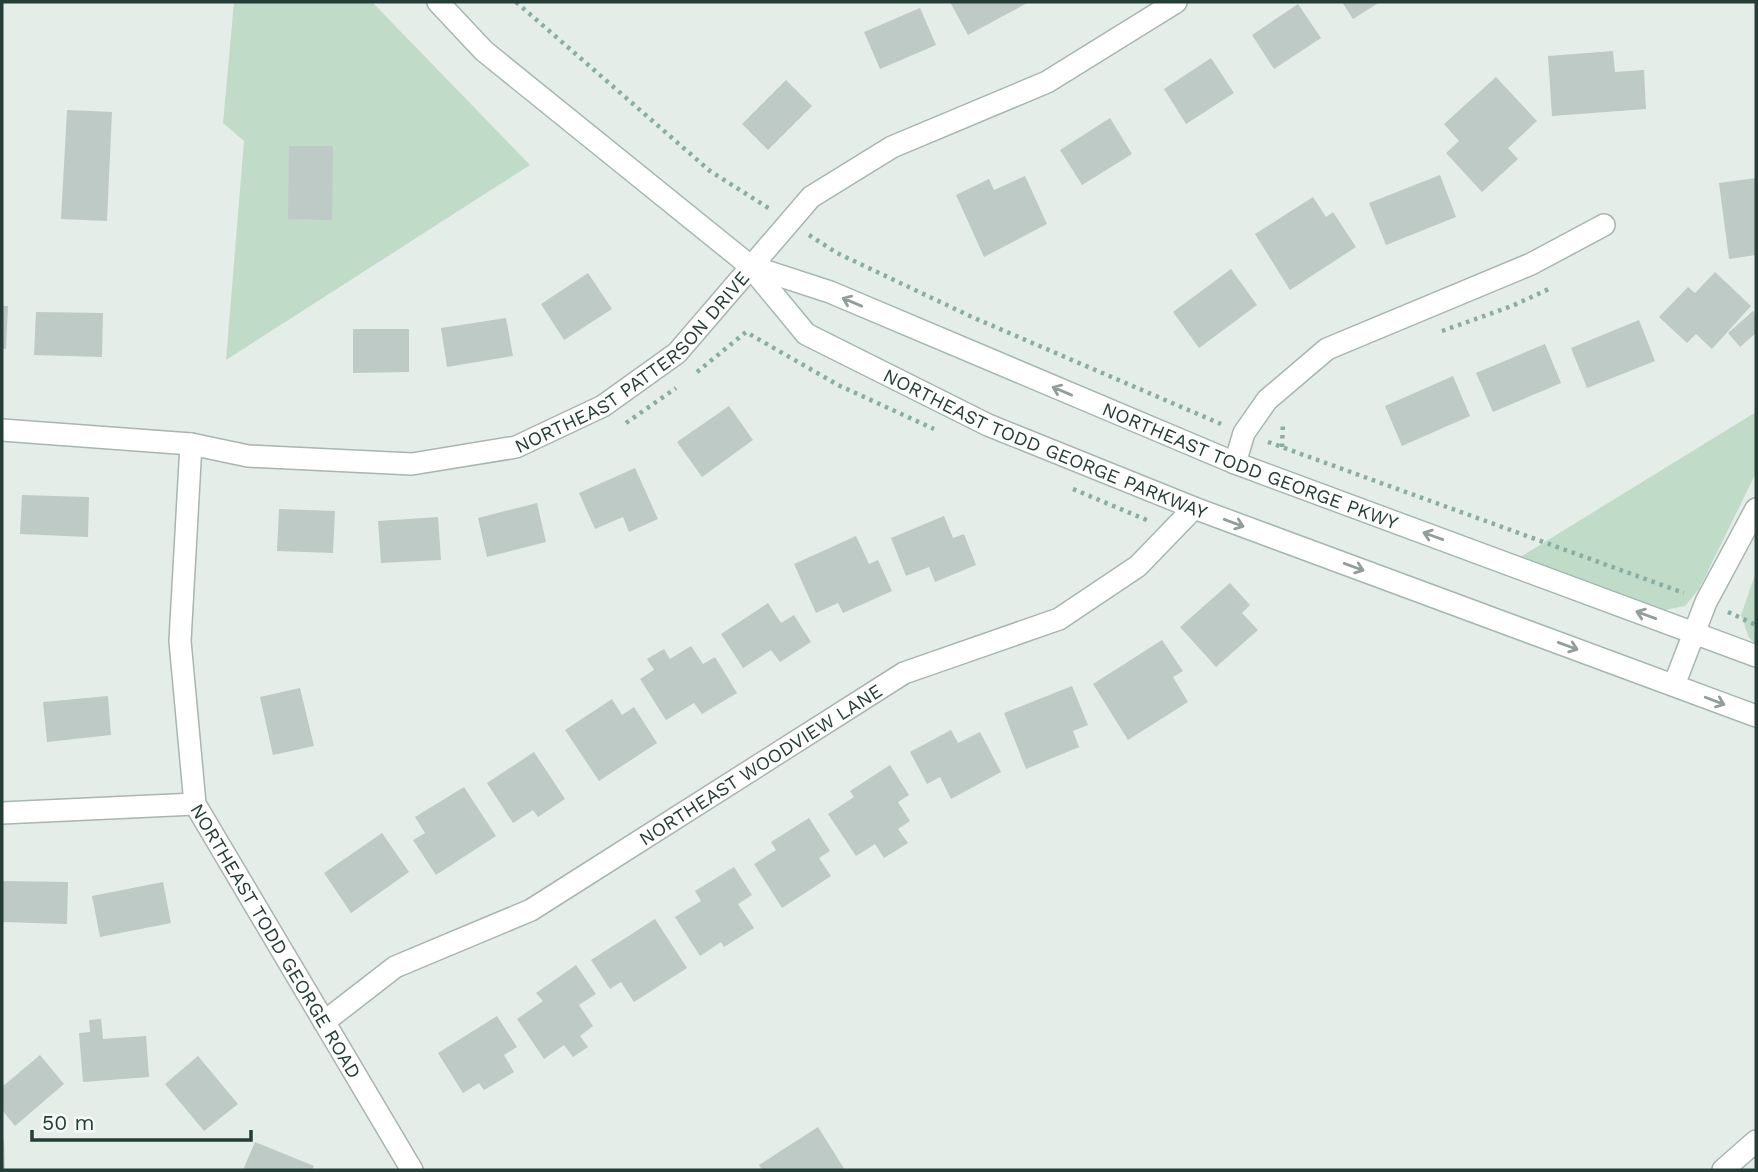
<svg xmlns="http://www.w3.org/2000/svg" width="1758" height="1172" font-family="'Work Sans',sans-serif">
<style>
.green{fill:#c0dcc8}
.building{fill:#bdcac5}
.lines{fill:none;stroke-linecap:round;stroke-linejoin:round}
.minor-casing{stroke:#a8b5b0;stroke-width:24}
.secondary-casing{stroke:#a4b8b1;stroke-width:24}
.path{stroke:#88ada2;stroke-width:4.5;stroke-dasharray:3.5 5;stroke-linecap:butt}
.minor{stroke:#fff;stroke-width:21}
.secondary{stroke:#fff;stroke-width:21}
.oneway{stroke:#929e9b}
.labels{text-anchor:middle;stroke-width:7;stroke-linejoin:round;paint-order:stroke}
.street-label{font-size:19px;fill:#253d37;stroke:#f5f9f7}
</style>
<rect width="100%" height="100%" fill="#e5ede9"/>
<!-- green -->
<path class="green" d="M 234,2 L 372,2 L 530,165 L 226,360 L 244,141 L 223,123 Z
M 1756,412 L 1756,473 L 1699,589 L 1685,606 L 1660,611 L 1517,559 Z
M 1756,572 L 1756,644 L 1749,638 L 1741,615 Z"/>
<!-- building -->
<path class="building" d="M 950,2 L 1029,2 L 968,35 Z
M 1342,2 L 1380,2 L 1353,19 Z
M 1298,4 L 1321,38 L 1274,69 L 1252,35 Z
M 920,8 L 936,45 L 880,69 L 864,32 Z
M 1613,51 L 1615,72 L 1644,70 L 1646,109 L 1552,116 L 1548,56 Z
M 1211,58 L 1234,93 L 1186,124 L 1164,89 Z
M 1496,77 L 1537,121 L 1508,148 L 1518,159 L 1482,192 L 1446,153 L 1459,141 L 1444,124 Z
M 786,80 L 812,106 L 768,150 L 742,124 Z
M 67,110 L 112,112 L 107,221 L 61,219 Z
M 1110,118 L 1132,154 L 1082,185 L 1060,150 Z
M 289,146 L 333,146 L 332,220 L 288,219 Z
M 1440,175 L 1456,217 L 1386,245 L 1369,203 Z
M 1025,176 L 1047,224 L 984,257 L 956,195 L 989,179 L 994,190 Z
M 1756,178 L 1756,255 L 1729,259 L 1719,183 Z
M 1313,197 L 1326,217 L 1333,212 L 1356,247 L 1290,290 L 1255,234 Z
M 1231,269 L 1257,305 L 1199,348 L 1173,312 Z
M 1715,272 L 1751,306 L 1712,349 L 1696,334 L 1687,343 L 1659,317 L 1688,287 L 1695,293 Z
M 588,273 L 612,309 L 564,340 L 541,304 Z
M 2,306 L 8,306 L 6,349 L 2,349 Z
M 1753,311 L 1756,315 L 1756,333 L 1740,347 L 1728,333 Z
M 36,312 L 103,313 L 102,357 L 34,355 Z
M 506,318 L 513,356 L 447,367 L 441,328 Z
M 1639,320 L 1655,361 L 1587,388 L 1571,348 Z
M 353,329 L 409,329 L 409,372 L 353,373 Z
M 1545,344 L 1561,383 L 1493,412 L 1476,373 Z
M 1453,376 L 1470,416 L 1402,446 L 1385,406 Z
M 729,406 L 753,440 L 702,477 L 677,442 Z
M 635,468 L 658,519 L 629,532 L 623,517 L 595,529 L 579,493 Z
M 22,495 L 89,497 L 88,537 L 20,534 Z
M 537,503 L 546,542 L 487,557 L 478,518 Z
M 279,509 L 335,511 L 333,553 L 277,551 Z
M 944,516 L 953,538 L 964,534 L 976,565 L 935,582 L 929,567 L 906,576 L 891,538 Z
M 438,517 L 441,560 L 381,563 L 378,521 Z
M 856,536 L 869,564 L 878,560 L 892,591 L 843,613 L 838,603 L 816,613 L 794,564 Z
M 1230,583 L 1250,605 L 1242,613 L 1258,630 L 1216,667 L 1180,627 Z
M 768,603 L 781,623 L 794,615 L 811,642 L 780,662 L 771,650 L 743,668 L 721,634 Z
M 1162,640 L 1183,671 L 1173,677 L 1188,702 L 1128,740 L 1093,684 Z
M 691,646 L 703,664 L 715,657 L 737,693 L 702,714 L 694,703 L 666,720 L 640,679 L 654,670 L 647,659 L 664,649 L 670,659 Z
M 1072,686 L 1088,725 L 1073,731 L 1079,747 L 1026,769 L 1004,713 Z
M 300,688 L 314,746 L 273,755 L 260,697 Z
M 108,696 L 111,735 L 47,742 L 43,702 Z
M 612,699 L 622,715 L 634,707 L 657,743 L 599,781 L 565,730 Z
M 951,730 L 958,743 L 980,732 L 1001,772 L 951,799 L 940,777 L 927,784 L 910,752 Z
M 534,752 L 565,799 L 538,817 L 533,810 L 513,823 L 487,783 Z
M 890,765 L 909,795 L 898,802 L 910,821 L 898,829 L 908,843 L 884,858 L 875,844 L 856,856 L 828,814 L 854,797 L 850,791 Z
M 464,787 L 496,836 L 436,875 L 413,840 L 425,833 L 415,817 Z
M 809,818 L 830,851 L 819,858 L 831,876 L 782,908 L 754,864 L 776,850 L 771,842 Z
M 382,833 L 409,872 L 351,913 L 324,873 Z
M 734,867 L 752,895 L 738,904 L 754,928 L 724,947 L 721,942 L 700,956 L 675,917 L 701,901 L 695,891 Z
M 2,881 L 68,882 L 67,924 L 2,922 Z
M 163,882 L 171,923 L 100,937 L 92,896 Z
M 655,919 L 687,968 L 634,1002 L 621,982 L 610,989 L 591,960 Z
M 576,965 L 596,994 L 579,1005 L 593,1026 L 580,1036 L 588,1047 L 573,1057 L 564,1045 L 544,1059 L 517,1019 L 543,1001 L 536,993 Z
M 497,1016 L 517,1047 L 504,1055 L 514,1072 L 484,1090 L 479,1083 L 463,1093 L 438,1053 Z
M 101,1019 L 103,1039 L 146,1036 L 149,1077 L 83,1082 L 79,1033 L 90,1032 L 89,1020 Z
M 40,1055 L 64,1084 L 15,1126 L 2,1110 L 2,1087 Z
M 198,1056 L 238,1104 L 204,1131 L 165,1084 Z
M 818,1127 L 845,1170 L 762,1170 L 759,1165 Z
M 2,1140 L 4,1140 L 5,1170 L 2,1170 Z
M 255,1142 L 314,1166 L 312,1170 L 243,1170 Z"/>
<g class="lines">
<defs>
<g id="minor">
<path id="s1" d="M 2,430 L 191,444 L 248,456 L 412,464 L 516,447 L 603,406 L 677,353 L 811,197 L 892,147 L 1047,82 L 1176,2"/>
<path id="s2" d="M 191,444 L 180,641 L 195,804 L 412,1170"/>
<path d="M 1235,463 L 1244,433 L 1267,400 L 1327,349 L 1531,264 L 1604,225"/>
<path d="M 1674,685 L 1706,602 L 1756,509"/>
<path d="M 2,813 L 195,804"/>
<path id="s3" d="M 324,1022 L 395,967 L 531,910 L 904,673 L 1059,619 L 1138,566 L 1194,508"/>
<path d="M 1723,1170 L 1756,1141"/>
</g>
<g id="secondary">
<path id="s4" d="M 438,2 L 484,51 L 749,265 L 806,334 L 988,425 L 1194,508 L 1756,716"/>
<path id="s5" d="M 750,266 L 830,292 L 1235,463 L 1756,656"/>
</g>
</defs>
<!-- minor casing -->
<use href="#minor" class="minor-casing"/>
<!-- secondary casing -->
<use href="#secondary" class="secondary-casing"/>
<!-- path -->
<path class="path" d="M 516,2 L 710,171 L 770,209
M 809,235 L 837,253 L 972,317 L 1221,424
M 1442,331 L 1512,306 L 1551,288
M 697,372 L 746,332 L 838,385 L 934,429
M 626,423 L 676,388
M 1268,442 L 1684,593
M 1282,447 L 1283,423
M 1073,489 L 1149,521
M 1728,612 L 1756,625"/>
<!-- minor -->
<use href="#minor" class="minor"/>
<!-- secondary -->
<use href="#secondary" class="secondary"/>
</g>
<!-- one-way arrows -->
<defs><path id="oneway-shaft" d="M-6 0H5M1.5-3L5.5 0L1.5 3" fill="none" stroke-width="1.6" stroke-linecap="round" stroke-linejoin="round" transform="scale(1.75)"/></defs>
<g class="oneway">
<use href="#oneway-shaft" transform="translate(852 302) rotate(-157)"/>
<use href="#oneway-shaft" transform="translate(1062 391) rotate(-157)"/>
<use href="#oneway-shaft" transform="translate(1234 523) rotate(20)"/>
<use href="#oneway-shaft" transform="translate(1433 536) rotate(-160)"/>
<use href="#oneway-shaft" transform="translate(1354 567) rotate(20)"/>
<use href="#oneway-shaft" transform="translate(1646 615) rotate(-160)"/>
<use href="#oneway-shaft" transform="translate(1568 646) rotate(20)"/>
<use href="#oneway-shaft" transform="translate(1715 701) rotate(21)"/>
</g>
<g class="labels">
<!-- street labels -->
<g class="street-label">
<text dy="7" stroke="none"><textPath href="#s1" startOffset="663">NORTHEAST PATTERSON DRIVE</textPath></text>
<text dy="7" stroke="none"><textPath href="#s4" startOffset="761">NORTHEAST TODD GEORGE PARKWAY</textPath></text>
<text dy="7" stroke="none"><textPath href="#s5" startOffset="539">NORTHEAST TODD GEORGE PKWY</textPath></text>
<text dy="7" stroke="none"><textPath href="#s3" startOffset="509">NORTHEAST WOODVIEW LANE</textPath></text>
<text dy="7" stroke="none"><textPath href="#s2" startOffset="520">NORTHEAST TODD GEORGE ROAD</textPath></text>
</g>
</g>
<!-- border -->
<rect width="1758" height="1172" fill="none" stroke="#253d37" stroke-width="7"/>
<!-- scale -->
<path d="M32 1130v10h219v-10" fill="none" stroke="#253d37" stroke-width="3.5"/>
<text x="42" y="1130" font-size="21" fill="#253d37" stroke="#f5f9f7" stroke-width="5" paint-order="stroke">50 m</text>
</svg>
